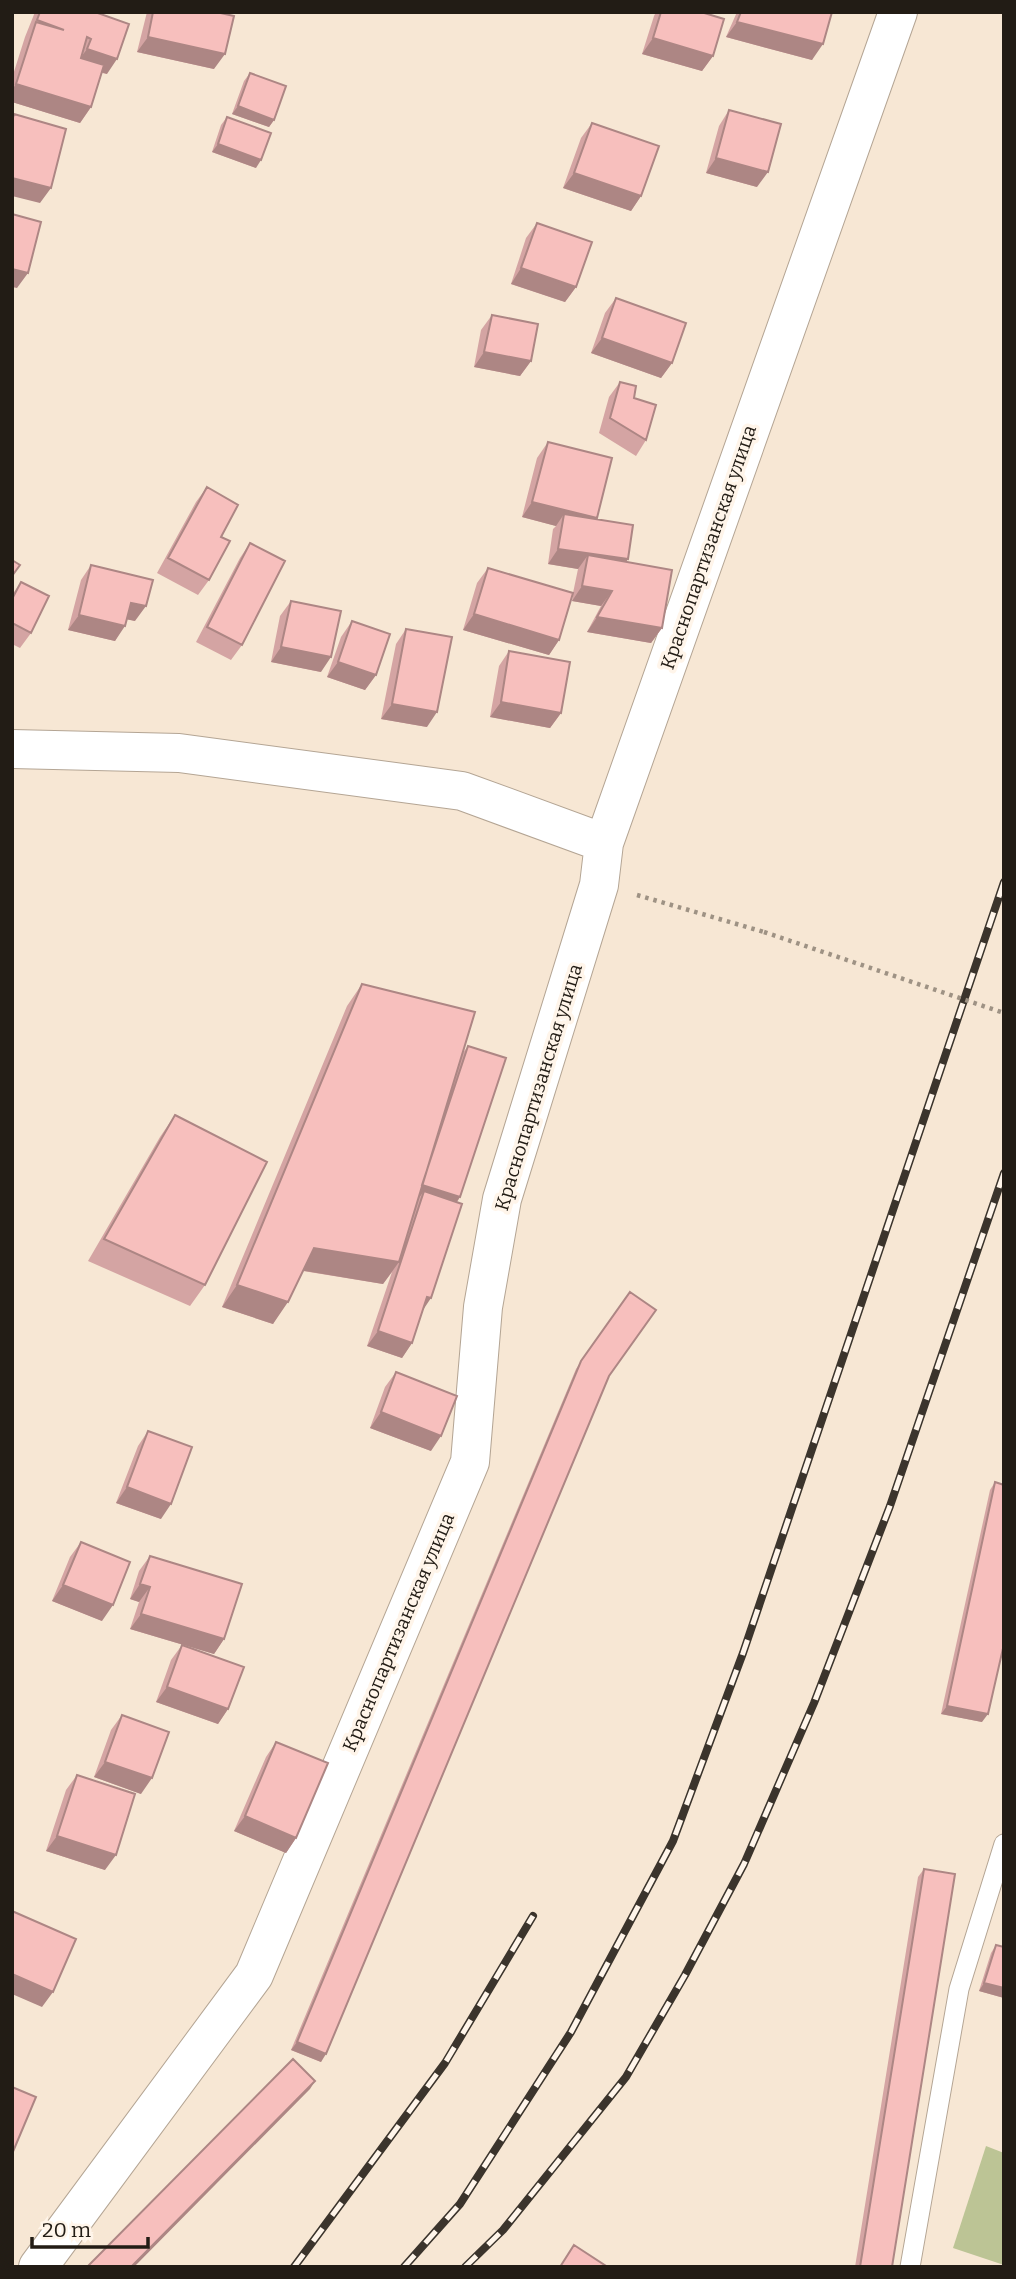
<svg xmlns="http://www.w3.org/2000/svg" width="1016" height="2279" font-family="Bitter,serif">
<style>
.green{fill:#bcc495}
.lines{fill:none;stroke-linecap:round;stroke-linejoin:round}
.lane-casing{stroke:#b4a594;stroke-width:21}
.street-casing{stroke:#b4a594;stroke-width:40}
.path{stroke:#9e9284;stroke-width:4.5;stroke-dasharray:3.5 5;stroke-linecap:butt}
.lane{stroke:#fff;stroke-width:19}
.street{stroke:#fff;stroke-width:38}
.rail-casing{stroke:#3b342c;stroke-width:8}
.rail{stroke:#fff5ea;stroke-width:5;stroke-dasharray:16;stroke-linecap:butt}
.path-bridge{stroke:#9e9284;stroke-width:4.5;stroke-dasharray:3.5 5;stroke-linecap:butt}
.wall{fill:#d4a4a3}
.shaded-wall{fill:#ad8684}
.building{fill:#f7bfbd;stroke:#ad8684;stroke-width:2}
.labels{text-anchor:middle;stroke-width:7;stroke-linejoin:round;paint-order:stroke}
.street-label{font-size:19px;fill:#221c15;stroke:#fff5ea}
</style>
<rect width="100%" height="100%" fill="#f7e7d4"/>
<!-- green -->
<path class="green" d="M 986,2146 L 1004,2153 L 1004,2265 L 953,2248 Z"/>
<g class="lines">
<defs>
<path id="lane" d="M 910,2267 L 959,1989 L 1004,1844"/>
<path id="street" d="M 12,749 L 179,753 L 462,791 L 604,843
M 38,2267 L 254,1975 L 470,1462 L 483,1307 L 502,1199 L 599,885 L 604,843 L 898,12"/>
</defs>
<!-- lane casing -->
<use href="#lane" class="lane-casing"/>
<!-- street casing -->
<use href="#street" class="street-casing"/>
<!-- path -->
<path class="path" d="M 637,895 L 764,932"/>
<!-- lane -->
<use href="#lane" class="lane"/>
<!-- street -->
<use href="#street" class="street"/>
<defs>
<path id="rail" d="M 294,2267 L 445,2063 L 533,1916
M 404,2267 L 460,2204 L 571,2032 L 673,1841 L 743,1653 L 1004,882
M 465,2267 L 503,2230 L 626,2077 L 685,1975 L 744,1864 L 814,1703 L 890,1506 L 1004,1173"/>
</defs>
<!-- rail casing -->
<use href="#rail" class="rail-casing"/>
<!-- rail -->
<use href="#rail" class="rail"/>
<!-- path-bridge -->
<path class="path-bridge" d="M 764,932 L 1004,1013"/>
</g>
<!-- wall -->
<path class="wall" d="M 35,12 L 104,12 L 102,15 L 107,74 L 102,73 L 91,107 L 80,123 L 12,102 L 12,78 L 25,37 Z
M 147,12 L 216,12 L 214,69 L 137,52 Z
M 656,12 L 701,12 L 713,56 L 702,71 L 642,54 L 654,16 Z
M 737,12 L 832,12 L 812,60 L 726,37 Z
M 250,73 L 274,120 L 269,127 L 232,114 L 244,81 Z
M 729,110 L 757,187 L 706,173 L 719,126 Z
M 227,117 L 256,168 L 212,152 L 221,125 Z
M 592,123 L 641,196 L 631,211 L 563,188 L 581,138 Z
M 537,223 L 576,287 L 565,302 L 511,284 L 526,238 Z
M 616,298 L 672,363 L 661,378 L 591,353 L 605,313 Z
M 492,315 L 531,361 L 520,376 L 474,367 L 481,330 Z
M 620,382 L 634,398 L 646,440 L 636,456 L 599,433 L 609,397 Z
M 548,442 L 597,518 L 596,519 L 627,562 L 662,628 L 651,643 L 587,632 L 601,606 L 572,601 L 573,594 L 559,640 L 549,655 L 463,630 L 477,583 L 488,568 L 573,593 L 578,569 L 548,564 L 553,529 L 556,526 L 522,517 L 537,458 Z
M 207,487 L 221,537 L 209,580 L 198,595 L 157,573 L 196,502 Z
M 250,543 L 242,645 L 231,660 L 196,642 L 240,558 Z
M 91,565 L 135,621 L 127,619 L 115,641 L 68,630 L 81,580 Z
M 21,582 L 31,633 L 20,648 L 12,644 L 12,595 Z
M 291,601 L 321,672 L 271,662 L 280,616 Z
M 352,621 L 376,675 L 365,690 L 327,677 L 341,637 Z
M 406,629 L 427,727 L 381,719 L 396,644 Z
M 509,651 L 561,713 L 550,728 L 490,717 L 499,666 Z
M 362,984 L 462,1054 L 468,1046 L 460,1197 L 457,1202 L 412,1343 L 402,1358 L 367,1346 L 392,1272 L 383,1284 L 303,1271 L 273,1324 L 222,1307 L 347,1006 Z
M 175,1115 L 205,1285 L 190,1306 L 88,1261 L 160,1137 Z
M 630,1292 L 609,1376 L 321,2062 L 291,2050 L 576,1369 Z
M 396,1372 L 431,1451 L 370,1428 L 385,1387 Z
M 148,1431 L 161,1519 L 116,1503 L 138,1446 Z
M 995,1482 L 982,1722 L 941,1714 L 990,1490 Z
M 81,1542 L 102,1621 L 52,1601 L 70,1557 Z
M 150,1556 L 224,1639 L 214,1654 L 130,1629 L 139,1602 L 130,1599 L 139,1571 Z
M 182,1645 L 228,1709 L 218,1724 L 156,1702 L 171,1660 Z
M 122,1715 L 141,1794 L 94,1777 L 111,1730 Z
M 276,1742 L 296,1838 L 286,1853 L 234,1831 L 266,1757 Z
M 77,1775 L 105,1870 L 46,1851 L 66,1790 Z
M 924,1869 L 892,2267 L 855,2267 L 918,1877 Z
M 996,1945 L 1004,1947 L 1004,1998 L 979,1991 L 991,1953 Z"/>
<!-- shaded-wall -->
<path class="shaded-wall" d="M 737,22 L 823,44 L 812,60 L 726,37 Z
M 148,37 L 225,54 L 214,69 L 137,52 Z
M 653,38 L 713,56 L 702,71 L 642,54 Z
M 87,49 L 117,59 L 107,74 L 76,64 Z
M 16,84 L 91,107 L 80,123 L 12,102 L 12,90 Z
M 238,106 L 274,120 L 269,127 L 232,114 Z
M 218,144 L 261,160 L 256,168 L 212,152 Z
M 716,158 L 768,172 L 757,187 L 706,173 Z
M 574,173 L 641,196 L 631,211 L 563,188 Z
M 12,178 L 51,188 L 40,203 L 12,196 Z
M 521,268 L 576,287 L 565,302 L 511,284 Z
M 12,269 L 28,273 L 17,288 L 12,287 Z
M 602,338 L 672,363 L 661,378 L 591,353 Z
M 484,352 L 531,361 L 520,376 L 474,367 Z
M 532,502 L 597,518 L 586,533 L 564,514 L 556,526 L 522,517 Z
M 558,549 L 628,559 L 618,575 L 588,555 L 578,569 L 548,564 Z
M 582,586 L 612,591 L 601,606 L 572,601 Z
M 131,603 L 146,606 L 135,621 L 120,618 Z
M 474,614 L 559,640 L 549,655 L 463,630 Z
M 79,615 L 125,626 L 115,641 L 68,630 Z
M 597,617 L 662,628 L 651,643 L 587,632 Z
M 281,647 L 331,657 L 321,672 L 271,662 Z
M 338,662 L 376,675 L 365,690 L 327,677 Z
M 501,702 L 561,713 L 550,728 L 490,717 Z
M 392,704 L 437,712 L 427,727 L 381,719 Z
M 422,1185 L 460,1197 L 449,1213 L 424,1191 L 416,1202 Z
M 314,1248 L 399,1262 L 383,1284 L 299,1270 Z
M 237,1285 L 288,1302 L 273,1324 L 222,1307 Z
M 427,1297 L 431,1298 L 421,1313 Z
M 378,1331 L 412,1343 L 402,1358 L 367,1346 Z
M 381,1412 L 441,1436 L 431,1451 L 370,1428 Z
M 127,1487 L 171,1504 L 161,1519 L 116,1503 Z
M 140,1584 L 150,1587 L 139,1602 L 130,1599 Z
M 63,1585 L 113,1605 L 102,1621 L 52,1601 Z
M 141,1614 L 224,1639 L 214,1654 L 130,1629 Z
M 167,1687 L 228,1709 L 218,1724 L 156,1702 Z
M 947,1706 L 988,1714 L 982,1722 L 941,1714 Z
M 105,1762 L 152,1778 L 141,1794 L 94,1777 Z
M 245,1816 L 296,1838 L 286,1853 L 234,1831 Z
M 57,1836 L 116,1855 L 105,1870 L 46,1851 Z
M 12,1974 L 53,1992 L 42,2007 L 12,1994 Z
M 984,1983 L 1004,1988 L 1004,1998 L 979,1991 Z
M 297,2042 L 326,2054 L 321,2062 L 291,2050 Z
M 315,2081 L 310,2089 L 134,2267 L 131,2267 Z"/>
<!-- building -->
<path class="building" d="M 40,12 L 95,12 L 129,24 L 117,59 L 87,49 L 91,39 L 87,37 L 81,58 L 104,65 L 91,107 L 16,84 L 36,22 L 64,30 L 37,20 Z
M 153,12 L 216,12 L 234,16 L 225,54 L 148,37 Z
M 661,12 L 701,12 L 724,19 L 713,56 L 653,38 Z
M 741,12 L 832,12 L 823,44 L 737,22 Z
M 250,73 L 286,86 L 274,120 L 238,106 Z
M 729,110 L 781,124 L 768,172 L 716,158 Z
M 14,114 L 66,129 L 51,188 L 12,178 L 12,121 Z
M 227,117 L 271,133 L 261,160 L 218,144 Z
M 592,123 L 659,146 L 641,196 L 574,173 Z
M 12,214 L 41,222 L 28,273 L 12,269 Z
M 537,223 L 592,242 L 576,287 L 521,268 Z
M 616,298 L 686,323 L 672,363 L 602,338 Z
M 492,315 L 538,324 L 531,361 L 484,352 Z
M 620,382 L 636,386 L 634,398 L 656,405 L 646,440 L 610,418 Z
M 548,442 L 612,458 L 597,518 L 532,502 Z
M 207,487 L 238,505 L 221,537 L 230,541 L 209,580 L 168,558 Z
M 564,514 L 633,525 L 628,559 L 558,549 Z
M 250,543 L 285,561 L 242,645 L 207,627 Z
M 588,555 L 672,570 L 662,628 L 597,617 L 612,591 L 582,586 Z
M 12,560 L 20,565 L 12,576 Z
M 91,565 L 153,580 L 146,606 L 131,603 L 125,626 L 79,615 Z
M 488,568 L 573,593 L 559,640 L 474,614 Z
M 21,582 L 49,596 L 31,633 L 12,623 L 12,599 Z
M 291,601 L 341,611 L 331,657 L 281,647 Z
M 352,621 L 390,634 L 376,675 L 338,662 Z
M 406,629 L 452,637 L 437,712 L 392,704 Z
M 509,651 L 570,662 L 561,713 L 501,702 Z
M 362,984 L 475,1012 L 399,1262 L 314,1248 L 288,1302 L 237,1285 Z
M 468,1046 L 506,1058 L 460,1197 L 422,1185 Z
M 175,1115 L 267,1162 L 205,1285 L 104,1239 Z
M 424,1191 L 462,1204 L 431,1298 L 427,1297 L 412,1343 L 378,1331 Z
M 630,1292 L 656,1310 L 609,1376 L 326,2054 L 297,2042 L 581,1361 Z
M 396,1372 L 457,1396 L 441,1436 L 381,1412 Z
M 148,1431 L 192,1447 L 171,1504 L 127,1487 Z
M 995,1482 L 1004,1485 L 1004,1644 L 988,1714 L 947,1706 Z
M 81,1542 L 130,1562 L 113,1605 L 63,1585 Z
M 150,1556 L 242,1584 L 224,1639 L 141,1614 L 150,1587 L 140,1584 Z
M 182,1645 L 244,1667 L 228,1709 L 167,1687 Z
M 122,1715 L 169,1732 L 152,1778 L 105,1762 Z
M 276,1742 L 328,1763 L 296,1838 L 245,1816 Z
M 77,1775 L 135,1794 L 116,1855 L 57,1836 Z
M 924,1869 L 955,1874 L 892,2267 L 860,2267 Z
M 12,1911 L 76,1939 L 53,1992 L 12,1974 Z
M 996,1945 L 1004,1947 L 1004,1988 L 984,1983 Z
M 293,2059 L 315,2081 L 131,2267 L 87,2267 Z
M 12,2087 L 36,2097 L 12,2154 Z
M 574,2245 L 606,2266 L 605,2267 L 560,2267 Z"/>
<g class="labels">
<!-- street labels -->
<g class="street-label">
<text transform="translate(708 547) rotate(-71)" y="7">Краснопартизанская улица</text>
<text transform="translate(538 1087) rotate(-73)" y="7">Краснопартизанская улица</text>
<text transform="translate(398 1632) rotate(-67)" y="7">Краснопартизанская улица</text>
</g>
</g>
<!-- border -->
<rect width="1016" height="2279" fill="none" stroke="#221c15" stroke-width="28"/>
<!-- scale -->
<path d="M32 2237v10h116v-10" fill="none" stroke="#221c15" stroke-width="3.5"/>
<text x="42" y="2237" font-size="21" fill="#221c15" stroke="#fff5ea" stroke-width="5" paint-order="stroke">20 m</text>
</svg>
